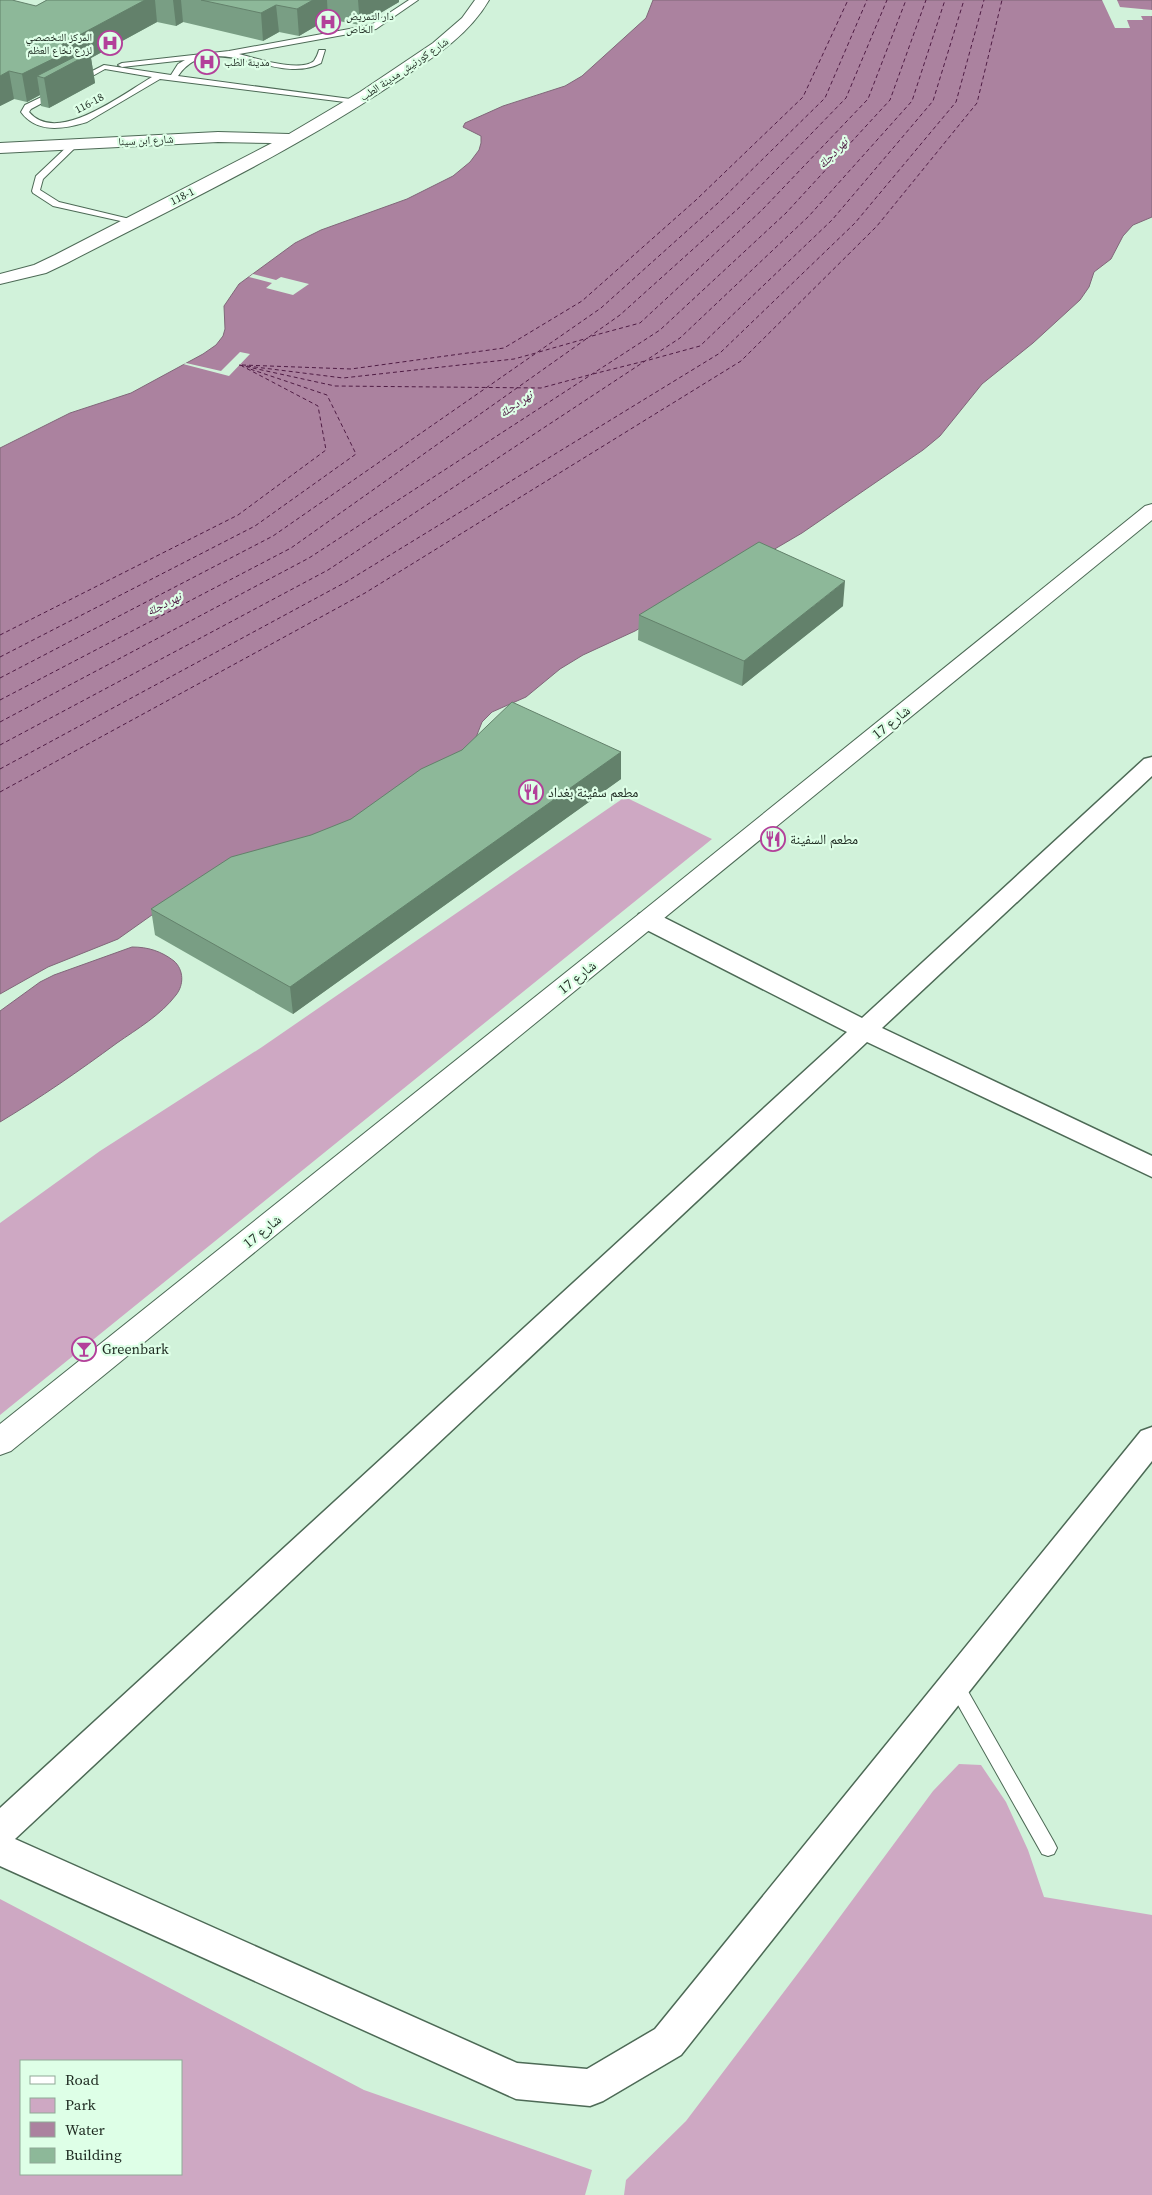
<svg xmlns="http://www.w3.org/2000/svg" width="1152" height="2195" font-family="'Source Serif 4','Noto Naskh Arabic',serif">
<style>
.green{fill:#cea8c3;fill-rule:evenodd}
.water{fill:#ab829f;stroke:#806779}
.pier{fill:#d1f2da}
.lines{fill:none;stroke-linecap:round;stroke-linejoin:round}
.ferry{stroke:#4f1c44;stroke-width:1;stroke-dasharray:4 3;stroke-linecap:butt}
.service-casing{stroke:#4d6a56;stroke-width:2}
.minor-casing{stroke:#4d6a56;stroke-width:3}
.tertiary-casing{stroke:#4d6a56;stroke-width:2}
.service{fill:#fff;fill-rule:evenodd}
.minor{fill:#fff;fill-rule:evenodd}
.tertiary{fill:#fff;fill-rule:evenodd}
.wall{fill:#799e84}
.shaded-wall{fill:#63816b}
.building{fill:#8db899;stroke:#63816b}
.labels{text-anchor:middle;stroke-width:4.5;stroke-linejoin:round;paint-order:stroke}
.far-poi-label{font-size:11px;fill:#1c281f;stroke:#deffe7;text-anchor:start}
.far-street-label{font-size:11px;fill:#1c281f;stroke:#deffe7}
.far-water-label{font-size:12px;font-style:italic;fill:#4f1c44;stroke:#deffe7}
.street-label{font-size:14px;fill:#1c281f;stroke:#deffe7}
.poi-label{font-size:14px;fill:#1c281f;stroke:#deffe7;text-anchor:start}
</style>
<rect width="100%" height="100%" fill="#d1f2da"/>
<!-- green -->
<path class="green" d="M 625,797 L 712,839 L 0,1415 L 0,1223 L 100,1151 L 262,1047 Z
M 959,1764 L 981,1765 L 1006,1802 L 1028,1850 L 1044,1897 L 1152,1915 L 1152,2195 L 624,2195 L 626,2180 L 686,2121 L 808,1960 L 933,1791 Z
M 0,1899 L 364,2090 L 592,2170 L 585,2195 L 0,2195 ZM 21,2061 L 181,2061 L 181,2174 L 21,2174 Z"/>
<!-- water -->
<path class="water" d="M 653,0 L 1152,0 L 1152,217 L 1133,225 L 1123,236 L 1111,259 L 1094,272 L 1089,287 L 1080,300 L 1033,343 L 982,384 L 940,436 L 923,450 L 802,533 L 635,631 L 583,655 L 560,669 L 526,697 L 492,712 L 482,722 L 475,740 L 470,770 L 166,905 L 118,939 L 48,967 L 0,994 L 0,448 L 70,413 L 131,393 L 203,354 L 216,345 L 223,336 L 225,329 L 224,306 L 239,284 L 295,243 L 321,230 L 407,199 L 453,176 L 470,162 L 479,150 L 481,143 L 481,136 L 463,127 L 465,123 L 503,106 L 565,86 L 582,76 L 646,18 Z
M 132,947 C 148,947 161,951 174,961 C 184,970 184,985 176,995 C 161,1015 137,1029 117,1043 C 79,1071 40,1098 0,1122 L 0,1011 L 40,982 L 54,975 Z"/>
<!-- pier -->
<path class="pier" d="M 1102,0 L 1117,0 L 1120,7 L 1152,10 L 1152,16 L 1141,16 L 1143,20 L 1127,20 L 1130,28 L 1115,28 Z
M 253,274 L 276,280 L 281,277 L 309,284 L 293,295 L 266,288 L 272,283 L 249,277 Z
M 240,352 L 250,354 L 229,376 L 183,364 L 186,363 L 221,371 Z"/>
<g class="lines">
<!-- ferry -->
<path class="ferry" d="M 592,336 L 640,323 L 762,210 L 868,99 L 906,0
M 539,352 L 588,338
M 649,360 L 700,346 L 832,220 L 933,101 L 964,0
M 239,365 L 335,386 L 541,388 L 589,375
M 242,365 L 351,369 L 504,348 L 582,301 L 696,200 L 803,97 L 848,0
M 247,366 L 343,378 L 514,359 L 536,353
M 593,374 L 645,361
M 0,635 L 238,515 L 326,450 L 318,406 L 242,366
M 0,657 L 255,526 L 356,454 L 327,395 L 247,368
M 0,678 L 273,536 L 601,308 L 718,203 L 825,98 L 867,0
M 0,700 L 291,548 L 620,315 L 741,206 L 846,98 L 887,0
M 0,722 L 309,558 L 660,330 L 786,213 L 890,100 L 926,0
M 0,745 L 328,570 L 680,338 L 809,216 L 912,101 L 945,0
M 0,769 L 346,582 L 720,353 L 855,223 L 956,102 L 984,0
M 0,792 L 365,593 L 741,361 L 877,226 L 977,103 L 1002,0"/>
<defs>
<path id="service" d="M 409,0 L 418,0 L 376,29 L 239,54 C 255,58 299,73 314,61 C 316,58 318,54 319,50 L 325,50 L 321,63 C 277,87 211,27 178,76 L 358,100 L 362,102 L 361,104 L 160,79 L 87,122 C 64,129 37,134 21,112 L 25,105 L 56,90 L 60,92 L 59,94 L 31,109 L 29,112 C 57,146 124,93 152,77 L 105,69 L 80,83 L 73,81 L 104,65 L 171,75 L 178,64 L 185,60 L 122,67 L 118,65 L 122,63 L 229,51 L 371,25 Z
M 72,142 L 79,144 L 43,179 L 40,190 L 59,202 L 134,220 L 134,224 L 53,206 L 33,193 L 32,191 L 36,176 Z
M 955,1677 L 961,1679 L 1054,1842 L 1057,1848 L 1054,1854 L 1048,1856 L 1042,1854 L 949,1689 L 946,1684 L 949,1679 Z"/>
<path id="minor" d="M 1152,757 L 1152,776 L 882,1028 L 1152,1156 L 1152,1177 L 867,1042 L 15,1839 L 517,2063 L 587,2069 L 655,2029 L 1141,1431 L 1152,1427 L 1152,1461 L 681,2055 L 603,2101 L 590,2106 L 516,2099 L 0,1866 L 0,1808 L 847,1032 L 639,926 L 636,920 L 639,914 L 648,912 L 657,914 L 862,1018 L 1144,759 Z"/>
<path id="tertiary" d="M 475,0 L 489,0 C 467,38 429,60 393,84 C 290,153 177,206 67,263 L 46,273 L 0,284 L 0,274 L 34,265 L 55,255 L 272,143 L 218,142 L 0,153 L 0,143 L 218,132 L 289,134 L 360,92 L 433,43 L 462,18 Z
M 1152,504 L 1152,520 L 11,1451 L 0,1455 L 0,1424 L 639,914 L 1145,506 Z"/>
</defs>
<!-- service casing -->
<use href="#service" class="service-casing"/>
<!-- minor casing -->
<use href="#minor" class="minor-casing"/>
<!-- tertiary casing -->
<use href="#tertiary" class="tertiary-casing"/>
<!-- service -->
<use href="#service" class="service"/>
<!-- minor -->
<use href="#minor" class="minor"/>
<!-- tertiary -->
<use href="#tertiary" class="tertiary"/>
</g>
<!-- wall -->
<path class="wall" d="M 0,0 L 36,6 L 47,0 L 399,0 L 399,2 L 360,25 L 328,19 L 299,36 L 279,32 L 263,41 L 183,22 L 176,26 L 157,22 L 91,58 L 95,83 L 49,108 L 41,106 L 40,95 L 27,102 L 14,99 L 0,106 Z
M 843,606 L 742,686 L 638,640 L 639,615 Z
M 621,752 L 621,779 L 293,1014 L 155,935 L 151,909 Z"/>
<!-- shaded-wall -->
<path class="shaded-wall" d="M 145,0 L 155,0 L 157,22 L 91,58 L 95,83 L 49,108 L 44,78 L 37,76 L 40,95 L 27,102 L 22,74 L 57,47 Z
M 173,0 L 181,0 L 183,22 L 176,26 Z
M 313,0 L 327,0 L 328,19 L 299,36 L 297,9 Z
M 358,0 L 399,0 L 399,2 L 360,25 Z
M 276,5 L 279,32 L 263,41 L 261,13 Z
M 9,71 L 14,99 L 0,106 L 0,76 Z
M 845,581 L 843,606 L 742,686 L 744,661 Z
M 621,752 L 621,779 L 293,1014 L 290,987 Z"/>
<!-- building -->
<path class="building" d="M 0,0 L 12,0 L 36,6 L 47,0 L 145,0 L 57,47 L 71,50 L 22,74 L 9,71 L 0,76 Z
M 201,0 L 313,0 L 297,9 L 276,5 L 261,13 Z
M 84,52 L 91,53 L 44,78 L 37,76 Z
M 759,542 L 845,581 L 744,661 L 639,615 Z
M 512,702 L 621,752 L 290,987 L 151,909 L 231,857 L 311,835 L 351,819 L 421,769 L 462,750 Z"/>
<!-- icons -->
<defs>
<symbol id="hospital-ring" viewBox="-11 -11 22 22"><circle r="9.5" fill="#deffe7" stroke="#b3409a" stroke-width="1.5"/><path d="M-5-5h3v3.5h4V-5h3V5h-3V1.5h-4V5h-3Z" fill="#b3409a"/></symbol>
<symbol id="restaurant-ring" viewBox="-11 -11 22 22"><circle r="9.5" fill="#deffe7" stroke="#b3409a" stroke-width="1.5"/><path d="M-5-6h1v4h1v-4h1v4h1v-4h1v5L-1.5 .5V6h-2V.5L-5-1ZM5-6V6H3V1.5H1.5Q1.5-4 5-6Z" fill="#b3409a"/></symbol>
<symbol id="bar-ring" viewBox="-11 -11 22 22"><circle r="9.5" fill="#deffe7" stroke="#b3409a" stroke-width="1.5"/><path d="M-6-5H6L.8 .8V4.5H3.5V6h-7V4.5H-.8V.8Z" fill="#b3409a"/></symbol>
</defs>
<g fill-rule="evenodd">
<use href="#hospital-ring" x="314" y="8" width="28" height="28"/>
<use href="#hospital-ring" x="96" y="29" width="28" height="28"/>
<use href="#hospital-ring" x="193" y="48" width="28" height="28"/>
<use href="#restaurant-ring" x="517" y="778" width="28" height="28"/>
<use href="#restaurant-ring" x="759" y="825" width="28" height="28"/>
<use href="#bar-ring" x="70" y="1335" width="28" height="28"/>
</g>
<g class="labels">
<!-- far-poi labels -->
<g class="far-poi-label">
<text x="346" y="20">دار التمريض<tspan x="346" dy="13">الخاص</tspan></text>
<text x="92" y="41" text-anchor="end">المركز التخصصي<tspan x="92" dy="13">لزرع نخاع العظم</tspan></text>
<text x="224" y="66">مدينة الطب</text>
</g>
<!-- far-street labels -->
<g class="far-street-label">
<text transform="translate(404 69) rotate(-34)" y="4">شارع كورنيش مدينة الطب</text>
<text transform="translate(89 103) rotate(-28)" y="4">116-18</text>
<text transform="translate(146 140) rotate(-3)" y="4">شارع ابن سينا</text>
<text transform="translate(182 196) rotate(-27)" y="4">118-1</text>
</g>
<!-- far-water labels -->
<g class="far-water-label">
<text transform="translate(833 153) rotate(-46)" y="4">نهر دجلة</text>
<text transform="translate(516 404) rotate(-34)" y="4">نهر دجلة</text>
<text transform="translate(164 604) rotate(-27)" y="4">نهر دجلة</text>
</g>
<!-- street labels -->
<g class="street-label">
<text transform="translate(891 722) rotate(-39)" y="5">شارع 17</text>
<text transform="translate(577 977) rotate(-39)" y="5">شارع 17</text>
<text transform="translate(262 1231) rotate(-39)" y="5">شارع 17</text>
</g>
<!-- poi labels -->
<g class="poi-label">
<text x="548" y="797">مطعم سفينة بغداد</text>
<text x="790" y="844">مطعم السفينة</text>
<text x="102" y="1354">Greenbark</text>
</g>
</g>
<!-- legend -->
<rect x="20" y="2060" width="162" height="115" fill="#deffe7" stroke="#90a997"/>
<rect x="30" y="2076" width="25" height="8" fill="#ffffff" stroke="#90a997"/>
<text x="65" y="2085" font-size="15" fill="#1c281f">Road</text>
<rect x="30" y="2098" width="25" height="15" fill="#cea8c3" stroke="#90a997"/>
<text x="65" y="2110" font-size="15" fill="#1c281f">Park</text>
<rect x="30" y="2122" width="25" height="15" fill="#ab829f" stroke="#90a997"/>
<text x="65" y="2135" font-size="15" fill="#1c281f">Water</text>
<rect x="30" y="2148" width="25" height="15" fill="#8db899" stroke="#90a997"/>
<text x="65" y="2160" font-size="15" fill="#1c281f">Building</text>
</svg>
